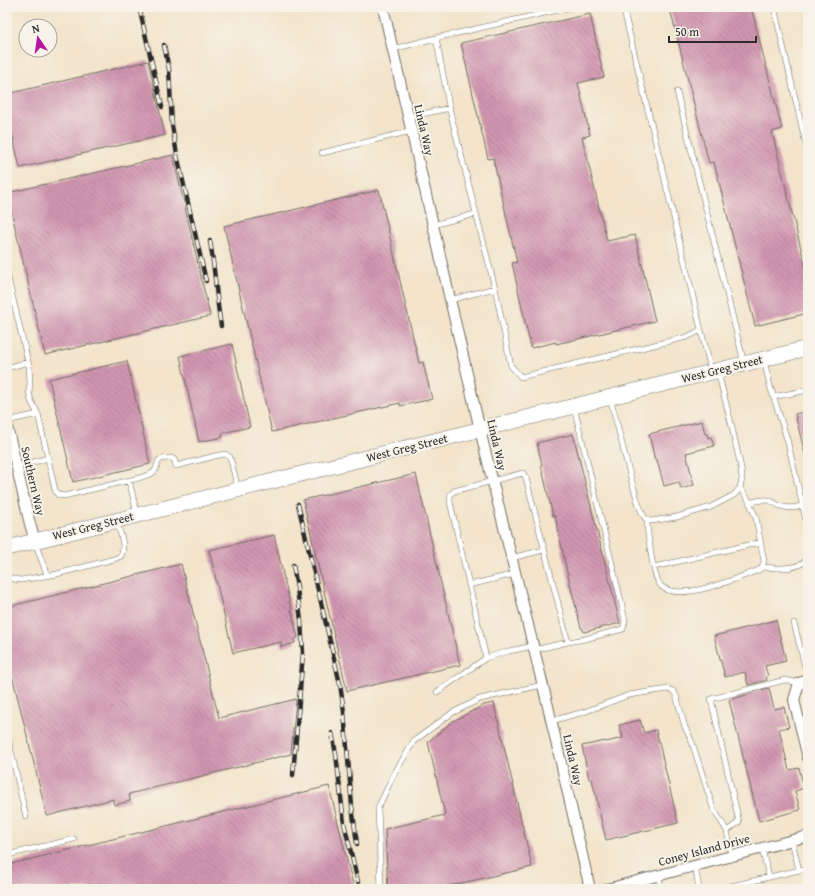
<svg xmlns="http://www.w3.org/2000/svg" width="815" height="896" font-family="'Gentium Book Plus',serif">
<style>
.building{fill:url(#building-back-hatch)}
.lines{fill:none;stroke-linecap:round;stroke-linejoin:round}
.lane-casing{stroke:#716c63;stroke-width:6}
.street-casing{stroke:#716c63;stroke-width:12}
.secondary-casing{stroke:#716c63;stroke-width:16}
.lane{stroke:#fff;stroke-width:5}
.street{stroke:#fff;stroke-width:10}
.secondary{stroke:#fff;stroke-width:15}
.rail-casing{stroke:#2b2b2b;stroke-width:4.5}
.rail{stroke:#f7f3e8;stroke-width:3;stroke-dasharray:9;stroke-linecap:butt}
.labels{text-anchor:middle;stroke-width:4;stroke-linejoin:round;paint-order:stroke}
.street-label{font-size:12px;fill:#2b2b2b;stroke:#f7f3e8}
</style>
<defs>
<pattern id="building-back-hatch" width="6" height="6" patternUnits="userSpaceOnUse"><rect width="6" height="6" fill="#d195b0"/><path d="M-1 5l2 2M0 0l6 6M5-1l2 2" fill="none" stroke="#aa7a8f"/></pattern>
</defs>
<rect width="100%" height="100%" fill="#f7f3e8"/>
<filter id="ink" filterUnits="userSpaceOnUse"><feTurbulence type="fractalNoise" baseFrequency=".025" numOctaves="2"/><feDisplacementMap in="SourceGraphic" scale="8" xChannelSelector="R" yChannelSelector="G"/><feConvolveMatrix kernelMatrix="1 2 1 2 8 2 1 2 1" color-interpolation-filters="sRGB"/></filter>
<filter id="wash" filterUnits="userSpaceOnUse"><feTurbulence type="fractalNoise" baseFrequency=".012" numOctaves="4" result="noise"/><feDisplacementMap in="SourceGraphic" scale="16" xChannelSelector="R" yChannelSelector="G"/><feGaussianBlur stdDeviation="0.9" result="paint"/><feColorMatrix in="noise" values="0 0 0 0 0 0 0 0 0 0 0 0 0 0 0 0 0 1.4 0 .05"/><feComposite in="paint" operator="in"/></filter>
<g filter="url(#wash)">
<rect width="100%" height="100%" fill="#f3e4cb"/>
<g id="blocks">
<!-- building -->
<path class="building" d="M 679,7 L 751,7 L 782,129 L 772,132 L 808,277 L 808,313 L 755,326 L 714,162 L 709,163 L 670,9 Z
M 590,14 L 604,77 L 578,83 L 590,135 L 582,137 L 607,241 L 635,235 L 655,321 L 556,344 L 556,342 L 531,348 L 512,263 L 517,262 L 510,232 L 493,158 L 488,159 L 461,43 Z
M 148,61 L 165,135 L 20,168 L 7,111 L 7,94 Z
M 173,155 L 210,316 L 45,355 L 7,193 Z
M 379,190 L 419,363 L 423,362 L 432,399 L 400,406 L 400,403 L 272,432 L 224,226 Z
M 232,344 L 250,427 L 222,433 L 223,437 L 199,442 L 180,356 Z
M 127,361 L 150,464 L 73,482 L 49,379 Z
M 808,411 L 808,453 L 805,454 L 795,414 Z
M 702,421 L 705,434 L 707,434 L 708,438 L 711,437 L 714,446 L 686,453 L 694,485 L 681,489 L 679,482 L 664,486 L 657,460 L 655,460 L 649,434 Z
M 573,434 L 620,623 L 584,632 L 582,628 L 581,628 L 567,572 L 555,516 L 553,516 L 541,465 L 542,465 L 537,443 Z
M 416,474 L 460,665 L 347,691 L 303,500 Z
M 274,535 L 298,638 L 294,639 L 295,643 L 281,647 L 281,642 L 233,653 L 209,550 Z
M 181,564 L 219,718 L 296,699 L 291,754 L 129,794 L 130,801 L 114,805 L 113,799 L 47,816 L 7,655 L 7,607 Z
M 776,620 L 786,661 L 765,666 L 768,676 L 766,677 L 767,680 L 748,685 L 745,672 L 725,677 L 714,636 Z
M 769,688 L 774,709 L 784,707 L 789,727 L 779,729 L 789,770 L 799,768 L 804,788 L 795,791 L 800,810 L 759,821 L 729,700 L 750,694 L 750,693 Z
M 494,703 L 532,867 L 436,889 L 388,889 L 385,829 L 445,815 L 428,742 L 453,721 L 484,705 Z
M 640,720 L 644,733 L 656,730 L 678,823 L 606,840 L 592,779 L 589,779 L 582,746 L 605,741 L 606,742 L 623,738 L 619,725 Z
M 329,786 L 354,889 L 7,889 L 7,865 Z"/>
</g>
</g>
<g filter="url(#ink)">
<use href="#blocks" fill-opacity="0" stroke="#716c63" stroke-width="1"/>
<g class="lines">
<defs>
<path id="lane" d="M 774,7 L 808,153
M 436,38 L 450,111 L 495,288 L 511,366 L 521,377 L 687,337 L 701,330 L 623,7
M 393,49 L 436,38 L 571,7
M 677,92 L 744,363
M 408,117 L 450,108
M 322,153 L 411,131
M 433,225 L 475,214
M 7,274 L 29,366 L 30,382 L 29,392 L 31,401 L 38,414 L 55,490 L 58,495 L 64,496 L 139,478 L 151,474 L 155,471 L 159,460 C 164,458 169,457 174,459 L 176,466 L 215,456 L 225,454 L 230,457 L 238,489
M 450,300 L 495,288
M 701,330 L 711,370
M 764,360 L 770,386 L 787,439 L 808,529
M 7,368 L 28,362
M 773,397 L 808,390
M 610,398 C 619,429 625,459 634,489 C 637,498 640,512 645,518 C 647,520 648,520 651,521 L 677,517 L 711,507 L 734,495 L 740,488 L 742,479 L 741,468 L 731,423 L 718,372
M 7,421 L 38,414
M 16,467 L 48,458
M 129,480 L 137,514
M 749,503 C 756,501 762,499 768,500 C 773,501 776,504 780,506 C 788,509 795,508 802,506
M 647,520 C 647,534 650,547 652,560 C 654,568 655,579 661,586 C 679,603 738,578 759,570 L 762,567 L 764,561 L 756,518 L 748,499 L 740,488
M 35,542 L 47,575
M 511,558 L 544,550
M 654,567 L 761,542
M 762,567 C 779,568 795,571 808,559
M 7,575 L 8,577 L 13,579 L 21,580 L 57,574 L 114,559 L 121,556 C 126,544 120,533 116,521
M 469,585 L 515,574
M 794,623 L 808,678
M 534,650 L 568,642
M 486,658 L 509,651 L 533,646
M 437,692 L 486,658 L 450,502 L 450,495 L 454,491 L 523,473 L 526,478 L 568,642 L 585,639 L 623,629 L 625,621 L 621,601 L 574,407
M 551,721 L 584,712 L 629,695 L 668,689 L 673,691 L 676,695 L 685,727 L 692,742 L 713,808 L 727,831 L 732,856
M 7,733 L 26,817
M 727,831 L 739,822 L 711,699 L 785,680 L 799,683
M 792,841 L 799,870
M 762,849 L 769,877
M 7,855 L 74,839
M 695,866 L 699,889
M 658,876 L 662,889
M 381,889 L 378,808 L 394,774 L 414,741 L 452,713 L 480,699 L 542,685
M 718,889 L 808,868"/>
<path id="street" d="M 383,7 L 480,430 L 547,702 L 590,889
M 7,426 L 30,524 L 35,541
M 808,680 L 799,683 L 794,700 L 808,758
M 607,889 L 808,836"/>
<path id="secondary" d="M 7,548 L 273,481 L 808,348"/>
</defs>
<!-- lane casing -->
<use href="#lane" class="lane-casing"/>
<!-- street casing -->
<use href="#street" class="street-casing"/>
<!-- secondary casing -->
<use href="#secondary" class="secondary-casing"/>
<!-- lane -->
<use href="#lane" class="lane"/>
<!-- street -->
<use href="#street" class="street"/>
<!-- secondary -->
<use href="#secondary" class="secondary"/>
<defs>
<path id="rail" d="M 139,7 L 162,107
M 164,45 L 169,69 L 172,125 L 177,155 L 206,281
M 210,241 C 215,269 216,298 221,326
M 298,504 L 340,684 L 344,712 L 352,806 L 357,844
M 293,565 L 297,588 L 301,621 L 303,653 L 293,775
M 332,733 L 336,754 L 344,823 L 358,882"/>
</defs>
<!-- rail casing -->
<use href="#rail" class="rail-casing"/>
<!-- rail -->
<use href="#rail" class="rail"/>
</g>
</g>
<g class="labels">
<!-- street labels -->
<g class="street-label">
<text transform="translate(424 130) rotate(77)" y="4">Linda Way</text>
<text transform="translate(722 369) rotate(-14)" y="4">West Greg Street</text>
<text transform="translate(497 445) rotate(77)" y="4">Linda Way</text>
<text transform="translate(407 448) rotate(-14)" y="4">West Greg Street</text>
<text transform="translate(33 481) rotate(77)" y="4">Southern Way</text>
<text transform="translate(93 526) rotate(-14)" y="4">West Greg Street</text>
<text transform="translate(573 760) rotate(77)" y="4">Linda Way</text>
<text transform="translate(704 850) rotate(-15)" y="4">Coney Island Drive</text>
</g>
</g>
<!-- margin -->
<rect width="815" height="896" fill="none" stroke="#f7f3e8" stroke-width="24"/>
<!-- north arrow -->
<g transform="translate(38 38) rotate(347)"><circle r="19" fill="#f7f3e8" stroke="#a5a39c"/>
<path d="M0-3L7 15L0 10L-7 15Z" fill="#b5179e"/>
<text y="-6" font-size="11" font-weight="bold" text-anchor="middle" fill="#2b2b2b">N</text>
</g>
<!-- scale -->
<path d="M669 36v6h87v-6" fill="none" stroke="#2b2b2b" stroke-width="2"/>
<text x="675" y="36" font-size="12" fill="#2b2b2b" stroke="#f7f3e8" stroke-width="3" paint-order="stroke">50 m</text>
</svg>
